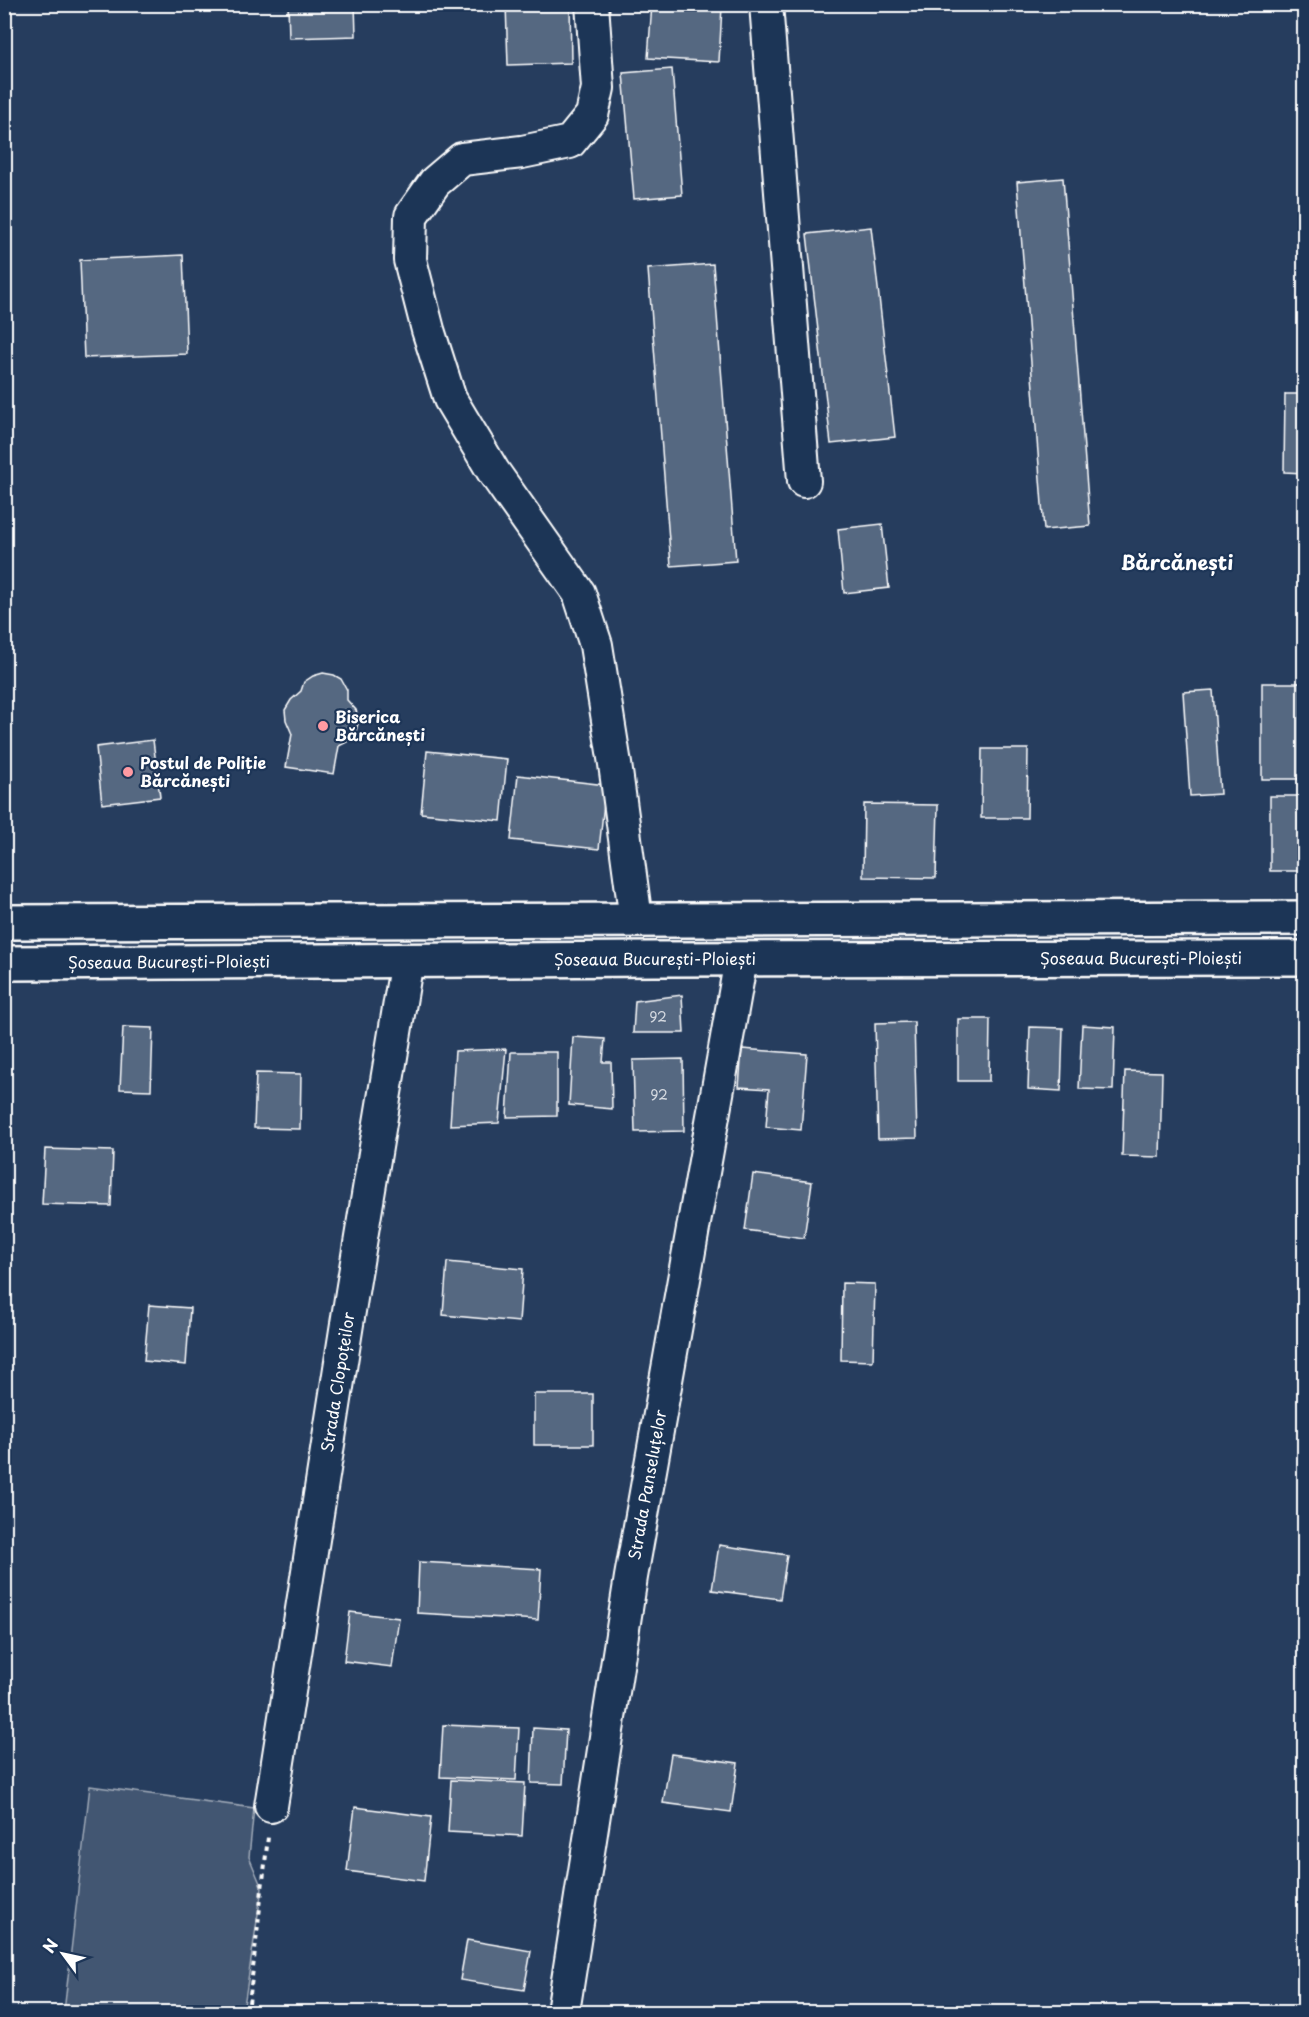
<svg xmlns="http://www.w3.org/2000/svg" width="1309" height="2017" font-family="'Playpen Sans',sans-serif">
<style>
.green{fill:#425672;stroke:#a0aab8;stroke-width:1.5}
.building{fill:#556781;stroke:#fff;stroke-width:1.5}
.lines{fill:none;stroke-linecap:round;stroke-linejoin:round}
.minor-casing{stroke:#fff;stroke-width:36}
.highway-casing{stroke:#fff;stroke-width:38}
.path{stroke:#fff;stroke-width:4;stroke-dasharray:4.5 4.5;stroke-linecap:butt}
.minor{stroke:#1d3557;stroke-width:32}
.highway{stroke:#1d3557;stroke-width:33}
.poi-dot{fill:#ff9aa2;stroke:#1d3557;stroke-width:2}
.labels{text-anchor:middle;stroke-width:4.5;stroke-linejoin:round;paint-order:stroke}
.number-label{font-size:14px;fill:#d4d9e0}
.poi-label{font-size:16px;font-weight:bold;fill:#fff;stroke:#1d3557;text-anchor:start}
.street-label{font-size:16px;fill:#fff;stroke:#1d3557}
.quarter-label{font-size:20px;font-weight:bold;fill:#fff;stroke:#1d3557}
</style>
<rect width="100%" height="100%" fill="#263d5e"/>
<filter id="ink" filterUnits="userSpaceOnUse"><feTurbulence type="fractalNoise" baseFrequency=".0167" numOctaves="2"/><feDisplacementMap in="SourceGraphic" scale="12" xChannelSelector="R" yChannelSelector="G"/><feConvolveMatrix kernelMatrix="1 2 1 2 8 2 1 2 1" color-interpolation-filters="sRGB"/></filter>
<g filter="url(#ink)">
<!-- green -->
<path class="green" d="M 90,1786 L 254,1808 L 249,1857 L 262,1888 L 243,2012 L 64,2012 Z"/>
<!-- building -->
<path class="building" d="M 288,4 L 355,4 L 356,36 L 289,38 Z
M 506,4 L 570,4 L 571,63 L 508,65 Z
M 652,4 L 722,6 L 719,62 L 648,58 Z
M 672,69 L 682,195 L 634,199 L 623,73 Z
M 1063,178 L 1090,526 L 1044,530 L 1017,182 Z
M 871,227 L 895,437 L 831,444 L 807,234 Z
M 183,255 L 187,354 L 84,358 L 80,260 Z
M 713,264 L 736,561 L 671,566 L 648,269 Z
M 1285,394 L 1304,394 L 1304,473 L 1284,472 Z
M 882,524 L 889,588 L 844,593 L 838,529 Z
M 323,673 L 334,675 L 341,679 L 347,690 L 347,700 L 356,710 L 359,720 L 356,731 L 347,742 L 339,746 L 334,774 L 286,767 L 292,734 L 286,720 L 285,710 L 291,700 L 301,691 L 304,682 L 313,676 Z
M 1262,683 L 1304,683 L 1304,779 L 1262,779 Z
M 1213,690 L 1220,794 L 1190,796 L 1183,692 Z
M 153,740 L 160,797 L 102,804 L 96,747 Z
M 982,749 L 1028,749 L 1027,818 L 981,818 Z
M 427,751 L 507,759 L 501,821 L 421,813 Z
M 518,775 L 606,785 L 599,849 L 511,840 Z
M 1270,796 L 1304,796 L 1304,871 L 1270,871 Z
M 864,804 L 938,805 L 936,878 L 863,877 Z
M 682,995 L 684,1033 L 633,1033 L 635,1001 Z
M 958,1019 L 990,1019 L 989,1081 L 958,1081 Z
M 914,1022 L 917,1138 L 878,1139 L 875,1023 Z
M 1082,1025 L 1115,1027 L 1113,1090 L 1079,1089 Z
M 123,1027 L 153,1028 L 151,1090 L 120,1089 Z
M 1030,1027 L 1063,1028 L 1061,1091 L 1028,1089 Z
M 573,1037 L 605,1039 L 603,1062 L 611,1062 L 612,1109 L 569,1105 Z
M 506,1049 L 499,1123 L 450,1125 L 455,1051 Z
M 742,1049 L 807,1054 L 801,1130 L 766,1127 L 769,1089 L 739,1087 Z
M 511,1052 L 557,1052 L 557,1116 L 507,1117 Z
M 683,1059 L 684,1131 L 635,1132 L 633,1060 Z
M 1125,1071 L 1162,1072 L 1160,1157 L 1122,1156 Z
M 256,1073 L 301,1074 L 300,1129 L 254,1128 Z
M 45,1149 L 113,1151 L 111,1206 L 42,1204 Z
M 753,1174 L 812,1182 L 804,1238 L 745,1230 Z
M 1303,1215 L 1304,1215 L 1304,1322 L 1301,1322 Z
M 447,1262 L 523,1269 L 519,1322 L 443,1315 Z
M 842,1283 L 875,1284 L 873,1361 L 841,1360 Z
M 149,1305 L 190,1308 L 186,1365 L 144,1361 Z
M 534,1394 L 593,1394 L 593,1445 L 534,1445 Z
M 719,1545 L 787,1555 L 780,1599 L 712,1590 Z
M 419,1562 L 541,1569 L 538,1620 L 417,1613 Z
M 350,1612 L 399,1618 L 392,1667 L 344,1661 Z
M 443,1725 L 519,1728 L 516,1780 L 440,1777 Z
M 533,1728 L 566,1730 L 563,1784 L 531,1783 Z
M 671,1754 L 738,1763 L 731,1812 L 663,1803 Z
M 451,1780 L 525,1783 L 522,1836 L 448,1832 Z
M 355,1807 L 431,1817 L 424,1881 L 347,1871 Z
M 467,1940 L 531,1951 L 524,1990 L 460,1980 Z"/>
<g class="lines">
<defs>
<g id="minor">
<path d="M 592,4 L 598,88 L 592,115 L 570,142 L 522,152 L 462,159 L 435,182 L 411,216 L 410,260 L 428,330 L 450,399 L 493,471 L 579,593 L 596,645 L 615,764 L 636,920"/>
<path d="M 766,4 L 804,481"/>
<path id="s1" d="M 271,1806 L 352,1292 L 407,960"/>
<path id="s2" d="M 563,2012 L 631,1577 L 741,959"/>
</g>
<g id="highway">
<path d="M 4,922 L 1304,918"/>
<path id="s3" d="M 4,963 L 655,959 L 1304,958"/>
</g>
</defs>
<!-- minor casing -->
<use href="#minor" class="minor-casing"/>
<!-- highway casing -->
<use href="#highway" class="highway-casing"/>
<!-- path -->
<path class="path" d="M 248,2012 L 268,1837"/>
<!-- minor -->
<use href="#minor" class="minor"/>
<!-- highway -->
<use href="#highway" class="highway"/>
</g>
</g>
<!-- markers -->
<g class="poi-dot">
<circle cx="323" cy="726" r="6"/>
<circle cx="128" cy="772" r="6"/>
</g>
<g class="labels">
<!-- number labels -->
<g class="number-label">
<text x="658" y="1022">92</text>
<text x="659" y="1100">92</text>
</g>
<!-- poi labels -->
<g class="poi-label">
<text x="335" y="723">Biserica<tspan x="335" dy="18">Bărcănești</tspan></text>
<text x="140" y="769">Postul de Poliție<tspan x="140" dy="18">Bărcănești</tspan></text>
</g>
<!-- street labels -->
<g class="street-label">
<text dy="6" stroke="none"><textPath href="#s3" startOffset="1137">Șoseaua București-Ploiești</textPath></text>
<text dy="6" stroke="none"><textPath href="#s3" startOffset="651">Șoseaua București-Ploiești</textPath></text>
<text dy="6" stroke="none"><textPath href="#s3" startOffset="165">Șoseaua București-Ploiești</textPath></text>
<text dy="6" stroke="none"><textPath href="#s1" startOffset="429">Strada Clopoțeilor</textPath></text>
<text dy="6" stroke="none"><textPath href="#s2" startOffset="534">Strada Panseluțelor</textPath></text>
</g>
<!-- quarter labels -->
<g class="quarter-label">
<text x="1177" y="570">Bărcănești</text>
</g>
</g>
<!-- margin -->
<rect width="1309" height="2017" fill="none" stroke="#1d3557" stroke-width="24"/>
<rect x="12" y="12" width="1285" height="1993" fill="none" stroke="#fff" stroke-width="2" filter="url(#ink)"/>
<!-- north arrow -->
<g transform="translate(63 1954) rotate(303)" stroke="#1d3557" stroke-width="4.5" paint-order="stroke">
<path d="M0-4.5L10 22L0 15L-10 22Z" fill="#ffffff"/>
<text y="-9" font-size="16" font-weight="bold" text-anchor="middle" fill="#ffffff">N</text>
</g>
</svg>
